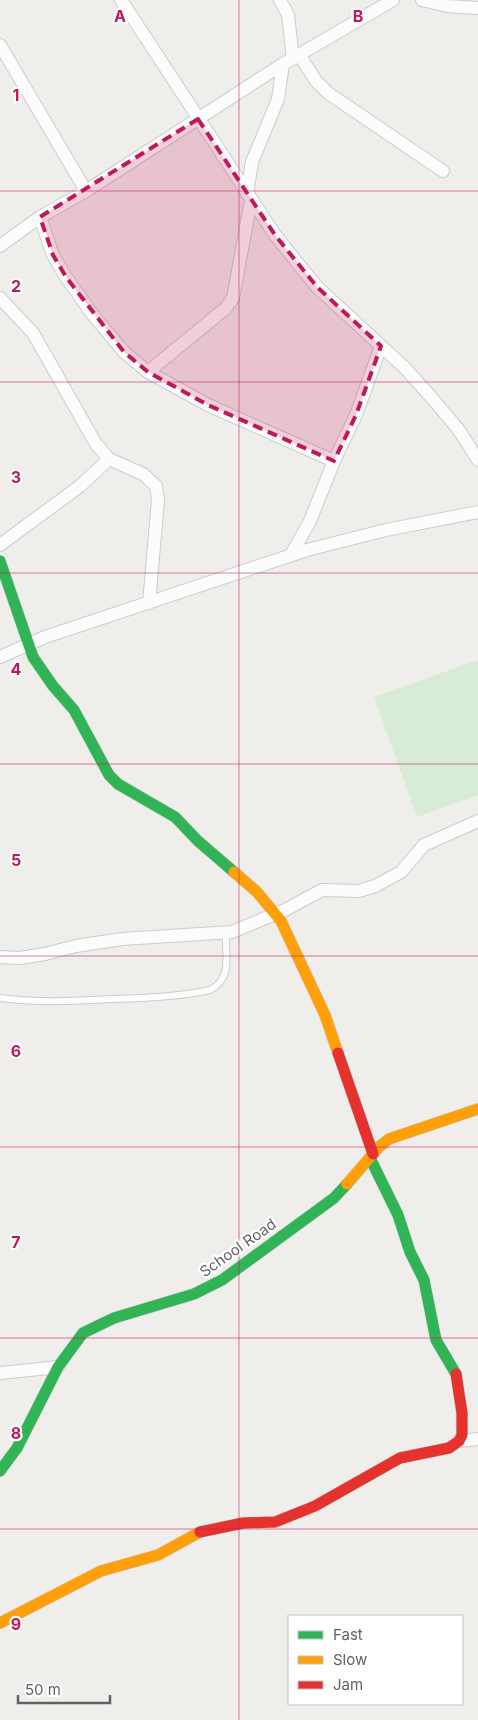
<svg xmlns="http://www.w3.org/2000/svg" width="478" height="1720" font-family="Inter,sans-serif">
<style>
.green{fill:#d8ebd6}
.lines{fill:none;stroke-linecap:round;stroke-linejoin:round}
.lane-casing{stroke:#cbcccc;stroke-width:8}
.street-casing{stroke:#cbcccc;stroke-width:14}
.fast-casing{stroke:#cacacb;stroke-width:12}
.slow-casing{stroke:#cacacb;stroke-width:12}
.jam-casing{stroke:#cacacb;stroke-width:12}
.lane{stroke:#fdfcfc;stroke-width:6}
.street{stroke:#fdfcfc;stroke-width:12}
.fast{stroke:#30b455;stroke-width:11}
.slow{stroke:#ff9f0a;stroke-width:11}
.jam{stroke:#e5322d;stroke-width:11}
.marked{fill:#c2185b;fill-opacity:0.2;stroke:#c2185b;stroke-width:4;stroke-dasharray:10 6;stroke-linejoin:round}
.grid{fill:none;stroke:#c2185b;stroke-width:1;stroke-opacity:0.55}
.labels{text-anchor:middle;stroke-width:4.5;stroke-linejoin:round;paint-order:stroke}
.street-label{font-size:15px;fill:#5f6368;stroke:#fff}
.grid-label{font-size:16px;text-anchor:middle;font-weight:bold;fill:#c2185b;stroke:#fff;stroke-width:4.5;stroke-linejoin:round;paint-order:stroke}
</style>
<rect width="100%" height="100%" fill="#efeeea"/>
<!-- green -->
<path class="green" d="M 478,660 L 478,795 L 417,817 L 374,697 Z"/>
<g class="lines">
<defs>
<path id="lane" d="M 0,998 C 37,1003 74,1001 111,999 C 144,998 178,997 210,990 C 233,978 225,956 226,934"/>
<path id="street" d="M 121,0 L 275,235 L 317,287 L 405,368 L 431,397 L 458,429 L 478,460
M 280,0 L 288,15 L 293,59
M 422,0 L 447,6 L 478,8
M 0,45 L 86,191
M 300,56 L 316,81 L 328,93 L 443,171
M 247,194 L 252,162 L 278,99 L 283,64
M 40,217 L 53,255 L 66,277 L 93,315 L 124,352 L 148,372 L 208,405 L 334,461
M 0,246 L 40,217 L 86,191 L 283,64 L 393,0
M 0,298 L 33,333 L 96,444 L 109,459 L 143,474 L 156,486 L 158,500 L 149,603
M 148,372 L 226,308 L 233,298 L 251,200
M 0,545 L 80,486 L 109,459
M 291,555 L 310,521 L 334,461 L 356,415 L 381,346
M 0,657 L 45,637 L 307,550 L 386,530 L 478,512
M 0,957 L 20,958 L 45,954 L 76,946 L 122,939 L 232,932 L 285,910 L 322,890 L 359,891 L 375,886 L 401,872 L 424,845 L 478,821
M 0,1373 L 58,1367
M 459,1441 L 478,1439"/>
<path id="fast" d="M 0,561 L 33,657 L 53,686 L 74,710 L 109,775 L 118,784 L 175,817 L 198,841 L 234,872
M 370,1158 L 398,1215 L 410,1252 L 424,1280 L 436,1340 L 456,1374
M 0,1471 L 17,1448 L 58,1367 L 83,1333 L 114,1318 L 194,1294 L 222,1280 L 334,1198 L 347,1184"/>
<path id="slow" d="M 234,872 L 257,892 L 281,921 L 325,1015 L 338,1053
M 347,1184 L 379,1147 L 389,1139 L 478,1109
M 0,1623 L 101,1571 L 158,1555 L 200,1532"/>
<path id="jam" d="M 338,1053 L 373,1154
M 200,1532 L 243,1523 L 275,1522 L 315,1506 L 400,1458 L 449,1448 L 459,1441 L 462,1435 L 462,1413 L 456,1374"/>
</defs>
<!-- lane casing -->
<use href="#lane" class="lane-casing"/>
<!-- street casing -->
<use href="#street" class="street-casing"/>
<!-- fast casing -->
<use href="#fast" class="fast-casing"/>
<!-- slow casing -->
<use href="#slow" class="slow-casing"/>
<!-- jam casing -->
<use href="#jam" class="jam-casing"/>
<!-- lane -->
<use href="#lane" class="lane"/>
<!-- street -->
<use href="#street" class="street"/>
<!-- fast -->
<use href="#fast" class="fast"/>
<!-- slow -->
<use href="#slow" class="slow"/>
<!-- jam -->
<use href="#jam" class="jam"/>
</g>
<!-- marked area -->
<path class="marked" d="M 198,119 L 275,235 L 317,287 L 381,346 L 356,415 L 334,461 L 208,405 L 148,372 L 124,352 L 66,277 L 53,255 L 40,217 Z"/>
<!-- grid -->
<path class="grid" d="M 239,0 L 239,1720M 0,191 L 478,191M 0,382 L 478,382M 0,573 L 478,573M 0,764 L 478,764M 0,956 L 478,956M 0,1147 L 478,1147M 0,1338 L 478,1338M 0,1529 L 478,1529"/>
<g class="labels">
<!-- street labels -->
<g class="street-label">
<text transform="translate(238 1248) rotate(-35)" y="5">School Road</text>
</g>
</g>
<g class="grid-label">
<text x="120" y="22">A</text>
<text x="358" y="22">B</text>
<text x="16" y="101">1</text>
<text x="16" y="292">2</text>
<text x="16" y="483">3</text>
<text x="16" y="675">4</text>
<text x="16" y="866">5</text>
<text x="16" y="1057">6</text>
<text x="16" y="1248">7</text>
<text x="16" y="1439">8</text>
<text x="16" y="1630">9</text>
</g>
<!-- legend -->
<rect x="288" y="1615" width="175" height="90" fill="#ffffff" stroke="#bfc1c3"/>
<rect x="298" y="1631" width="25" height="8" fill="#30b455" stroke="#bfc1c3"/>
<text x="333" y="1640" font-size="15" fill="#5f6368">Fast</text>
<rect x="298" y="1656" width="25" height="8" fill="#ff9f0a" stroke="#bfc1c3"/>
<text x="333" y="1665" font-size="15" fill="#5f6368">Slow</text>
<rect x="298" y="1681" width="25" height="8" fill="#e5322d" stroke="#bfc1c3"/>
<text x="333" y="1690" font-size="15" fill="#5f6368">Jam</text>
<!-- scale -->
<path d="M18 1695v8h92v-8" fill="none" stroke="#5f6368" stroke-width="2.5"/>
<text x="25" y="1695" font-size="15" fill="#5f6368" stroke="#ffffff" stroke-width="4" paint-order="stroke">50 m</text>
</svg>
